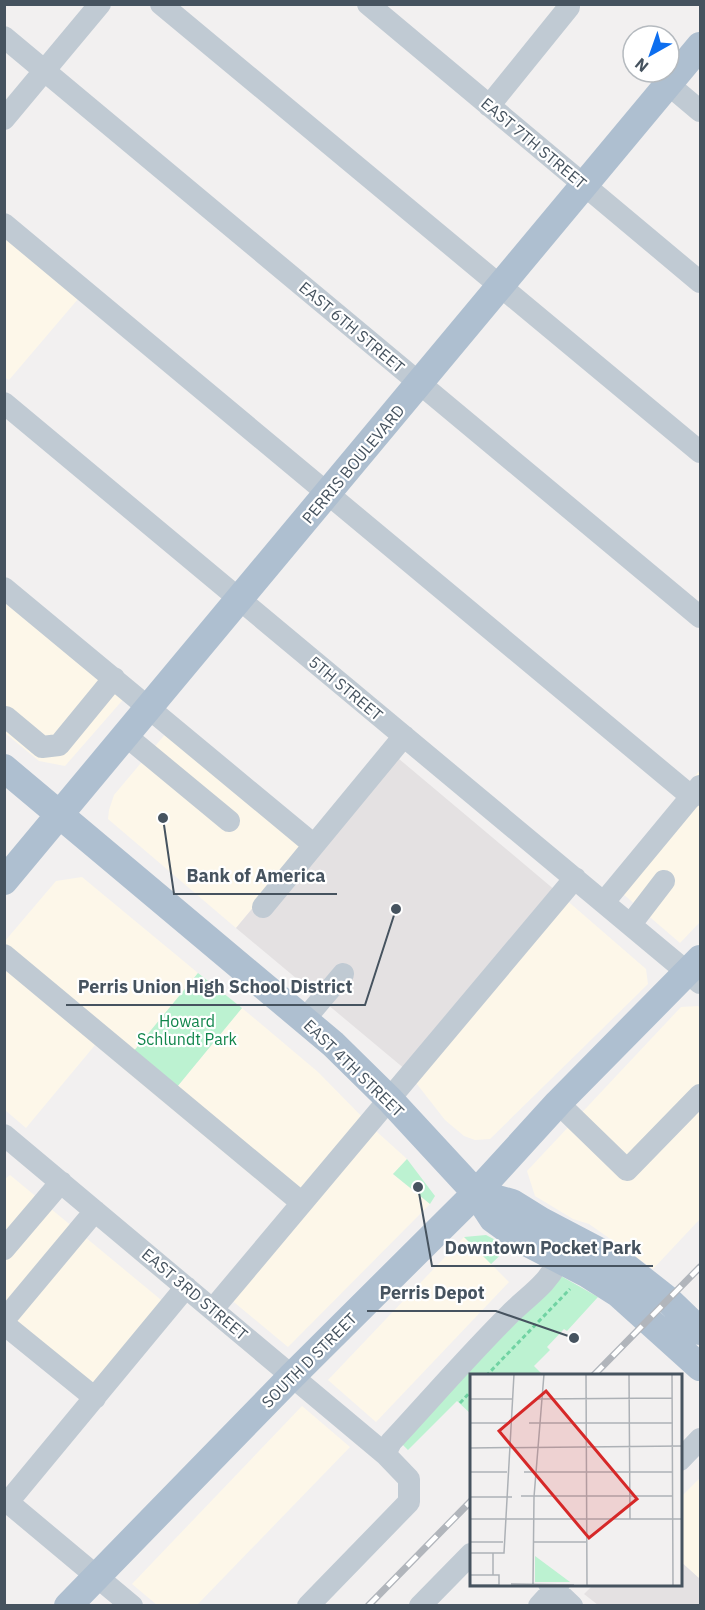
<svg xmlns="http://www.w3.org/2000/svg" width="705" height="1610" font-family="'IBM Plex Sans',sans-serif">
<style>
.commercial{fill:#fdf7e9}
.education{fill:#e4e1e2}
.green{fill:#bcf2d1}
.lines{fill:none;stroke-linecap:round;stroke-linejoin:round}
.path{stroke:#71d3a3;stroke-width:3;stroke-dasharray:4.5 3;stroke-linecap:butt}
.minor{stroke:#c0cad3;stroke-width:22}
.major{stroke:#aebfd0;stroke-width:28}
.rail-casing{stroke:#b1b5bb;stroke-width:7}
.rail{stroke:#fff;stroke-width:4.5;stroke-dasharray:14;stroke-linecap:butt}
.labels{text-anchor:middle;stroke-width:4.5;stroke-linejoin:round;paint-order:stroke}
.street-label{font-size:16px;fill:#46535f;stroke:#fff}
.park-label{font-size:16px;fill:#11864c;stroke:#fff}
.inset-road{fill:none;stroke:#adb1b6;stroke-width:1.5}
.view{fill:#d62828;fill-opacity:0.15;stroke:#d62828;stroke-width:3}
.inset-edge{fill:none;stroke:#46535f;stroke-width:3}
.leader{fill:none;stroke:#46535f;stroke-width:2}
.callout-dot{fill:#46535f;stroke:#fff;stroke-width:2}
.callout-label{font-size:18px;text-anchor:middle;font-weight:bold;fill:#46535f;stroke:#fff;stroke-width:4.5;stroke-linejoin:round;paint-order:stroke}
</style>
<rect width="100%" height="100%" fill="#f2f0f0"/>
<!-- commercial -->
<path class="commercial" d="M 4,236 L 78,299 L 9,380 L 4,377 Z
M 4,581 L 134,687 L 65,766 L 39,761 L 5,733 Z
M 178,719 L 315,834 L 236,928 L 108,819 L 109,810 L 114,795 Z
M 700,770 L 700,922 L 680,943 L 608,881 Z
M 82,877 L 198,973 L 134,1051 L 177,1087 L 242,1008 L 318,1072 L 376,1131 L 407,1159 L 393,1174 L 430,1204 L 288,1347 L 223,1293 L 291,1208 L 95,1045 L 26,1128 L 5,1110 L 5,941 L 56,881 Z
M 556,891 L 646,969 L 648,984 L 490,1139 L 475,1140 L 464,1136 L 445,1120 L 406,1070 Z
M 698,1006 L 700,1008 L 700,1219 L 653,1269 L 589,1224 L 573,1219 L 535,1196 L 527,1171 L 681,1007 Z
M 10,1175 L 166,1304 L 90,1386 L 5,1314 L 4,1180 Z
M 464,1237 L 509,1282 L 376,1422 L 328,1380 Z
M 302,1406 L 350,1447 L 197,1605 L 157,1605 L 132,1584 Z
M 700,1478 L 700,1579 L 680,1561 L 680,1498 Z"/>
<!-- education -->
<path class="education" d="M 386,748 L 556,891 L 406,1070 L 236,928 Z
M 680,1561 L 700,1579 L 700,1605 L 598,1605 L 584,1594 L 593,1585 L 680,1584 Z"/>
<!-- green -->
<path class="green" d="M 198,973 L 242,1008 L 177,1087 L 133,1052 Z
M 407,1159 L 435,1196 L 430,1204 L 393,1174 Z
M 486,1235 L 509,1247 L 491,1264 L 464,1237 Z
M 561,1276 L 598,1297 L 567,1331 L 564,1329 L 547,1347 L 550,1350 L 534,1366 L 544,1376 L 471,1376 L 471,1414 L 457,1401 L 408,1450 L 402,1444 L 402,1440 Z"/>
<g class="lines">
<!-- path -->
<path class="path" d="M 486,1376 L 570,1289
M 460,1403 L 471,1391"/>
<!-- minor -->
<path class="minor" d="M 161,4 L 700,452
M 368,4 L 700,282
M 4,37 L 700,617
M 668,84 L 700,111
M 489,106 L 569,7
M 4,119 L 100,4
M 4,224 L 692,797
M 4,403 L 700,983
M 4,588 L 314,845
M 6,717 L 42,747 L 59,745 L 114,678
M 125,735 L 229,821
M 604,902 L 700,786
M 263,907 L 404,736
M 631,924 L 664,881
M 4,955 L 302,1203
M 304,1020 L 343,974
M 558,1103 L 627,1170 L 700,1095
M 4,1135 L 385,1454 L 409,1479 L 409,1502 L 308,1606
M 4,1249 L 61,1182
M 213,1309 L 575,878
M 4,1320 L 95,1211
M 4,1324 L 95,1398
M 385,1454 L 391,1442 C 430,1400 467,1357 507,1317 C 528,1295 545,1288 559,1260
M 680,1460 L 700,1439
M 4,1499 L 132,1606
M 8,1502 L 186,1287
M 549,1584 L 572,1606
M 420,1606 L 471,1554
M 539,1606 L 559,1584"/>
<!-- major -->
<path class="major" d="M 4,768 L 333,1044 L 390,1100 L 476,1193 L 493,1219 L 522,1240 L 586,1273 L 619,1294 L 700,1367
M 4,881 L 700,46
M 476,1193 L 512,1203 L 541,1221 L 621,1263 L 668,1300 L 700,1331
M 68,1606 L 292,1376 L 476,1193 L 558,1103 L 700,959"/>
<defs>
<path id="rail" d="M 593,1376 L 700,1267
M 368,1606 L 471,1501"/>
</defs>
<!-- rail casing -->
<use href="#rail" class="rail-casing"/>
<!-- rail -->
<use href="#rail" class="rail"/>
</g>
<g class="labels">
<!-- street labels -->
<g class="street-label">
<text transform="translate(534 143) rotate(40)" y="6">EAST 7TH STREET</text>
<text transform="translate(352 327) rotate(40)" y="6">EAST 6TH STREET</text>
<text transform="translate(353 464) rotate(-50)" y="6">PERRIS BOULEVARD</text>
<text transform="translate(346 688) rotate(40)" y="6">5TH STREET</text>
<text transform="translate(354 1068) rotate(44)" y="6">EAST 4TH STREET</text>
<text transform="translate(195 1294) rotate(40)" y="6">EAST 3RD STREET</text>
<text transform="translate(309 1360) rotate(-45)" y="6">SOUTH D STREET</text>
</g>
<!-- park labels -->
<g class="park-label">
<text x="187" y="1027">Howard<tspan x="187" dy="18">Schlundt Park</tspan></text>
</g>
</g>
<!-- overview -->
<g transform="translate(470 1374)">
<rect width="212" height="212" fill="#f2f0f0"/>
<path d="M 65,182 L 100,208 L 65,208 Z" fill="#bcf2d1"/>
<path class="inset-road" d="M 116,0 L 117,211M 159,0 L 160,145M 202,0 L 203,211M 0,25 L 42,25M 65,25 L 202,24M 0,49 L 40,49M 59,49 L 202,49M 0,74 L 212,72M 0,98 L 37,98M 54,98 L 203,98M 51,122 L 203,122M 0,123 L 42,123M 0,145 L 212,145M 0,168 L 33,168M 64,168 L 116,168M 0,179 L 34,179 L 44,0M 23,179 L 23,201M 0,201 L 29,201 L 29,211M 41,210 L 104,211M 0,211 L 29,211M 63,211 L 64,123 L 74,0"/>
<path class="view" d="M 76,17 L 167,125 L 119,164 L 29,57 Z"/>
<rect width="212" height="212" class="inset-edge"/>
</g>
<!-- callouts -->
<path class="leader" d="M163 818L174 894H337M396 909L365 1005H66M418 1187L432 1266H653M574 1338L496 1311H367"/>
<g class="callout-dot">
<circle cx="163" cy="818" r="6"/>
<circle cx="396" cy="909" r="6"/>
<circle cx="418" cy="1187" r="6"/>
<circle cx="574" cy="1338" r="6"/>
</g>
<g class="callout-label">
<text x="256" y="882">Bank of America</text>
<text x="215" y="993">Perris Union High School District</text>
<text x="543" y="1254">Downtown Pocket Park</text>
<text x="432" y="1299">Perris Depot</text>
</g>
<!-- border -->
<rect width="705" height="1610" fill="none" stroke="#46535f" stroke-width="12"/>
<!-- north arrow -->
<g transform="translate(651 54) rotate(220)"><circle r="28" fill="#ffffff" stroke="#b5babf" stroke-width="1.5"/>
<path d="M0-4.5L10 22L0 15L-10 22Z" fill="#0d6eef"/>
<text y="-9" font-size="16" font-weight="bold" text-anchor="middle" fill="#46535f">N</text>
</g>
</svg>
